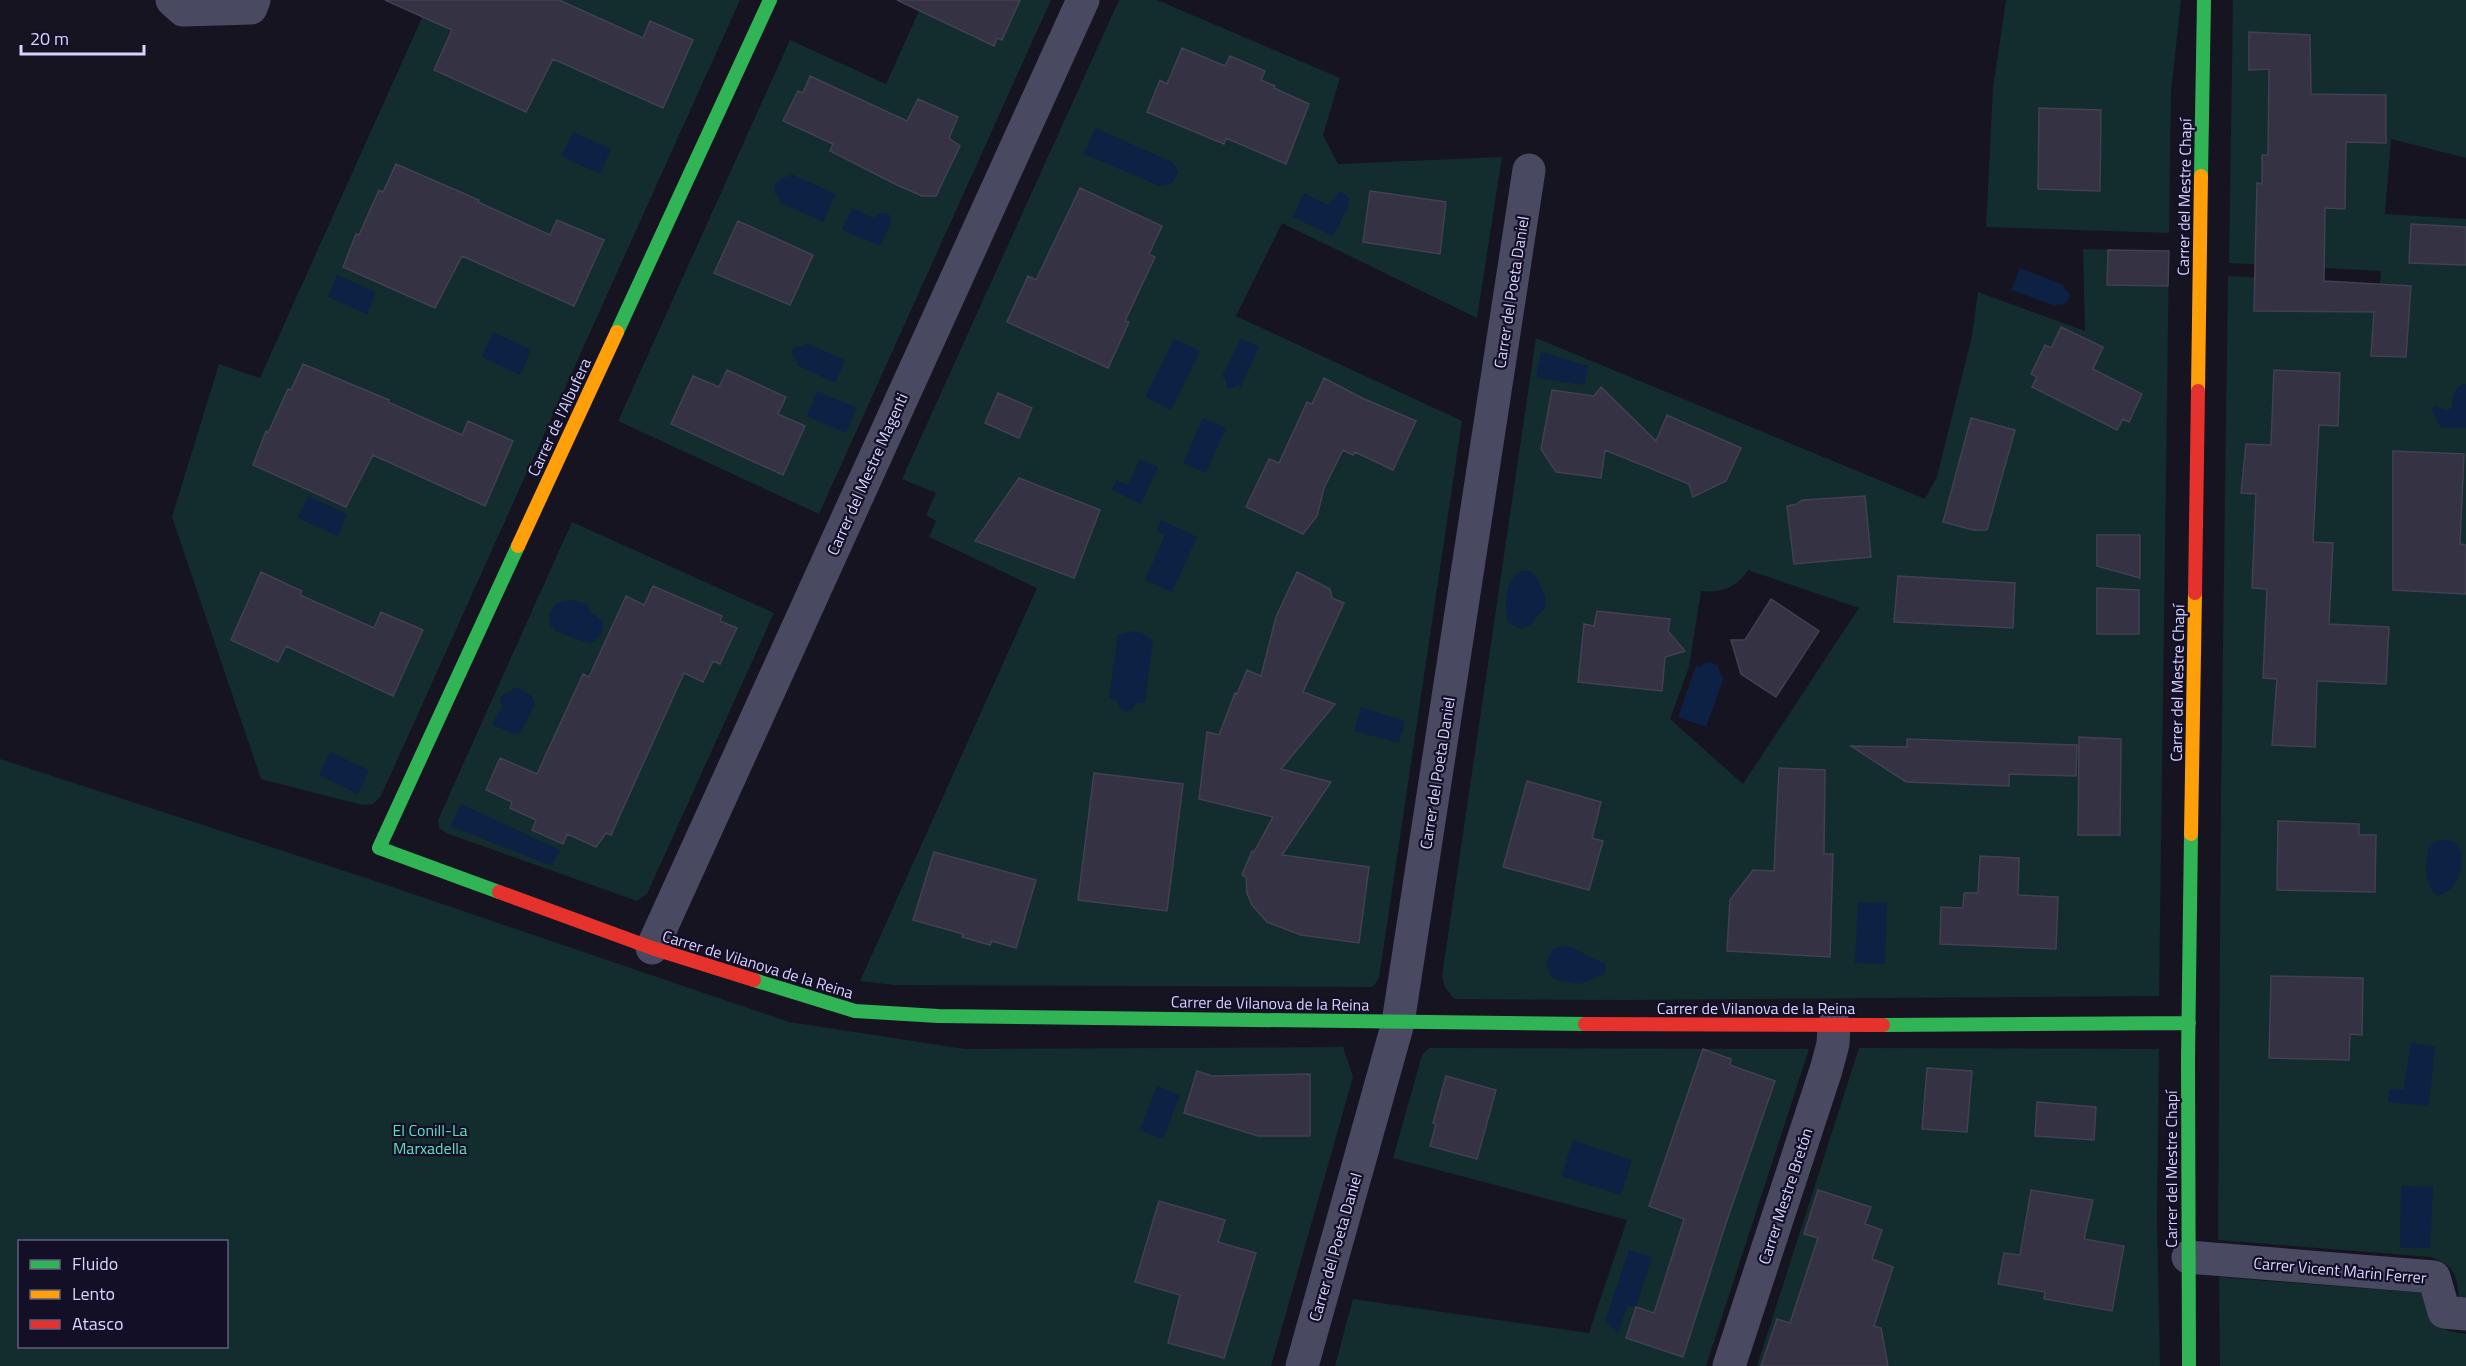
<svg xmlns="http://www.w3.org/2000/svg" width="2466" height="1366" font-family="'Titillium Web',sans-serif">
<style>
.green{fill:#132c2d;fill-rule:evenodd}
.water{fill:#0d2144}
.building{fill:#343243;stroke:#433f54;stroke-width:1.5}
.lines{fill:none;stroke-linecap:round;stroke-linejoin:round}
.street{stroke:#4a4962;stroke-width:33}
.fast{stroke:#30b455;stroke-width:14}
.slow{stroke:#ff9f0a;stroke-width:14}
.jam{stroke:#e5322d;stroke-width:14}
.labels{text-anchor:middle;stroke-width:4.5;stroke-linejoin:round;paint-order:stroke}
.street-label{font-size:16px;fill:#d9d4ff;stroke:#130f26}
.park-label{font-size:16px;fill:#5fe0c0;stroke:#130f26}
</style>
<rect width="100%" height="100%" fill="#161421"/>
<!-- green -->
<path class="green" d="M 430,0 L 740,0 L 381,796 L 373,804 L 362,805 L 261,779 L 172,517 L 219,364 L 260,378 Z
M 924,0 L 1051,0 L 819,514 L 618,421 L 790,40 L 886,84 Z
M 1119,0 L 1157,0 L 1340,78 L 1323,135 L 1338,164 L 1502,157 L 1477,318 L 1282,223 L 1236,316 L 1462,421 L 1379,978 L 1373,987 L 894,985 L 860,981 L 1037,588 L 929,537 L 936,521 L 926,515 L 936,493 L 902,479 Z
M 2006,0 L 2181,0 L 2171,92 L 2169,233 L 1986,227 L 1993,88 Z
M 2233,0 L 2466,0 L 2466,158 L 2391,139 L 2385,214 L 2466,219 L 2466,1298 L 2459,1297 C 2457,1274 2454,1266 2431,1257 L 2218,1240 L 2221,792 L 2228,276 L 2380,284 L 2381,271 L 2229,263 Z
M 2083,249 L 2169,251 L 2159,996 L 1624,1000 L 1454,999 L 1445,987 L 1442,976 L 1536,338 L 1925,499 L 1937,477 L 1972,336 L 1978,292 L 2085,331 ZM 1748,570 L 1859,608 L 1743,784 L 1670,719 L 1689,667 L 1701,591 C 1722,593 1736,588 1748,570 Z
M 572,522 L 774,613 L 647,894 L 637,901 L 446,833 L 439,828 L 438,820 Z
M 0,759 L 366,878 L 789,1022 L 965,1049 L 1343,1047 L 1353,1077 L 1271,1366 L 0,1366 ZM 20,1242 L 226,1242 L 226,1346 L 20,1346 Z
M 1429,1048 L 1809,1049 L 1706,1366 L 1335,1366 L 1353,1299 L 1589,1333 L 1627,1220 L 1393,1158 L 1422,1055 Z
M 1859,1048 L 2159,1049 L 2157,1220 L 2160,1366 L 1757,1366 Z
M 2219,1277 L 2424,1293 C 2424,1322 2439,1331 2466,1334 L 2466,1366 L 2220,1366 Z"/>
<!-- water -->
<path class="water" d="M 1095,128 L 1172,162 L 1178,171 C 1175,182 1171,185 1160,186 L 1084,154 Z
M 573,132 L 611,149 L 600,174 L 561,156 Z
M 791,174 L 836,194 L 823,222 L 779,202 L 780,199 L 774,192 L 775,184 L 781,178 L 790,176 Z
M 1339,192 L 1344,193 L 1349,198 L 1348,207 L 1333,236 L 1293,217 L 1304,193 L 1328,205 Z
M 852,208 L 875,218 L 879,213 L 887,213 L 891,217 L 891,222 L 880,246 L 842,230 Z
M 2020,268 L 2064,285 L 2063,287 L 2070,294 L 2068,300 L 2063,305 L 2057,304 L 2056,306 L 2011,290 Z
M 337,275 L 376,292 L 367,314 L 328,297 Z
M 493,332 L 531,350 L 520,375 L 482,357 Z
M 1241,338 L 1259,347 L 1241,386 L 1237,385 L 1231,389 L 1226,387 L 1226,379 L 1222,377 Z
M 1174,339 L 1200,351 L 1171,410 L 1145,397 Z
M 806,343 L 845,360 L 835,383 L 797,365 L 798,362 L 793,358 L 792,351 L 795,347 L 805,346 Z
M 1541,352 L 1588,366 L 1585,385 L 1538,378 L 1536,376 Z
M 2466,384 L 2466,428 L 2441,428 L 2431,409 L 2436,406 C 2442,409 2447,413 2452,407 C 2453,396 2453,387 2466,384 Z
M 817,391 L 857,408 L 846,433 L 807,416 Z
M 1203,418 L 1226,428 L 1206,473 L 1183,463 Z
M 1140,459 L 1158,467 L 1141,504 L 1112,490 L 1116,480 L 1128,485 Z
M 308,496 L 347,514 L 338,536 L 298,518 Z
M 1161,520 L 1197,537 L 1172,592 L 1145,580 L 1165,535 L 1157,531 Z
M 1522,571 L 1529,571 L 1537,577 C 1539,588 1551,600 1544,609 C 1539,615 1536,615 1532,624 L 1520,629 L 1508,622 C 1504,606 1505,578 1522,571 Z
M 571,600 L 587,604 L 589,611 L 602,620 C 605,633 600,637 590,644 L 556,631 L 549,623 L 550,611 L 557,603 Z
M 1128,631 L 1143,633 L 1145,636 L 1153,640 L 1145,703 L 1136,703 L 1132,710 L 1127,712 L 1120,708 L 1117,700 L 1109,698 L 1118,634 L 1126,634 Z
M 1710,662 L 1717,665 L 1721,675 L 1724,677 L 1706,727 L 1678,717 L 1696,666 L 1699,667 L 1705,663 Z
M 517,687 L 531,696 L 535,702 C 533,712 525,720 522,731 L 515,734 L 493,725 L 492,722 L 503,707 L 500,701 L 501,696 Z
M 1361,707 L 1405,721 L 1399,743 L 1354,731 Z
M 330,752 L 369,770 L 358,794 L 319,775 Z
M 461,804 L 560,850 L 552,866 L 450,826 Z
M 2440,840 C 2444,840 2451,840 2454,842 C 2466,849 2462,873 2456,882 C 2452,889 2444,894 2437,896 C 2424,884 2424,863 2429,846 Z
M 1858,902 L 1887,903 L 1885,964 L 1855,963 Z
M 1563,946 C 1578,948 1578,950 1589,957 C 1596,961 1601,959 1606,966 L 1604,974 L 1580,984 L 1554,979 C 1544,968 1546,963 1552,950 Z
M 2411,1043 L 2435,1047 L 2429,1104 L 2425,1106 L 2388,1102 L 2389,1090 L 2404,1089 Z
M 1157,1086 L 1180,1095 L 1163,1139 L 1140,1130 Z
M 1573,1140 L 1632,1160 L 1621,1195 L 1562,1176 Z
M 2401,1186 L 2433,1187 L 2430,1248 L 2400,1248 Z
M 1629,1250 L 1652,1257 L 1636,1307 L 1627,1305 L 1618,1334 L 1605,1321 Z"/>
<!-- building -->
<path class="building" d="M 385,0 L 559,0 L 643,38 L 650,21 L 693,40 L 663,108 L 553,59 L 526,112 L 434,70 L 452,30 Z
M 897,0 L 1020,0 L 1002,40 L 997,38 L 994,46 Z
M 2249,32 L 2310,35 L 2311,94 L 2386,95 L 2386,143 L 2346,142 L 2345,209 L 2325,208 L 2324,281 L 2411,286 L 2406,357 L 2371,356 L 2374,312 L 2254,311 L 2257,183 L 2262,184 L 2262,155 L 2268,155 L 2269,69 L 2249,70 Z
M 1182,48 L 1225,66 L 1230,56 L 1265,71 L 1261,80 L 1275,86 L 1274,88 L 1309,104 L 1286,164 L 1226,138 L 1224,144 L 1147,112 L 1160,80 L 1167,84 Z
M 810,76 L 907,121 L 918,99 L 958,117 L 949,138 L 960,146 L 936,196 L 922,196 L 897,185 L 830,151 L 833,144 L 783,121 L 798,91 L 803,93 Z
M 2039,108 L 2101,110 L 2100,191 L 2038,189 Z
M 396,164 L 479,200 L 478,202 L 550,235 L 557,220 L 604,240 L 574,306 L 462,256 L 435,308 L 343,267 L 356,234 L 359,235 L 379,190 L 383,192 Z
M 1080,188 L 1162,226 L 1149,254 L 1155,257 L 1125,321 L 1129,322 L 1108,368 L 1007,322 L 1028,276 L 1036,280 Z
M 1370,191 L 1446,202 L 1440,254 L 1363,242 Z
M 738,221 L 813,255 L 790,305 L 714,273 Z
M 2411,224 L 2466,227 L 2466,265 L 2409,263 Z
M 2108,250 L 2169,251 L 2168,286 L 2107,285 Z
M 2061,327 L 2103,347 L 2093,369 L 2142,394 L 2129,422 L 2123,419 L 2117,430 L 2032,387 L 2037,377 L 2031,374 L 2045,345 L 2051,348 Z
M 303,364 L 389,400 L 388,402 L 462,435 L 468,421 L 513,441 L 485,506 L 373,455 L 346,507 L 253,465 L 266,431 L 268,433 L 288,389 L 291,390 Z
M 727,370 L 786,397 L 778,414 L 805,426 L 783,475 L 671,424 L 693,376 L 719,387 Z
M 2274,370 L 2340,373 L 2338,426 L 2319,425 L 2313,542 L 2333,543 L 2329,624 L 2389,627 L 2386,684 L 2317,681 L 2315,747 L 2272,745 L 2277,679 L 2263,678 L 2267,589 L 2252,588 L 2256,494 L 2241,493 L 2246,444 L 2271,445 Z
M 1324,378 L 1362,398 L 1416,421 L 1393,470 L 1355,452 L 1353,455 L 1343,450 L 1324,488 L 1317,516 L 1303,534 L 1246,507 L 1269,459 L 1279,463 L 1307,402 L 1312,404 Z
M 1601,387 L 1656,441 L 1667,415 L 1741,448 L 1726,481 L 1693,497 L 1689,484 L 1605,450 L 1601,478 L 1556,472 L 1541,449 L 1552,390 L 1594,396 Z
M 998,393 L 1032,408 L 1019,438 L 985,423 Z
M 1971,418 L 2015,430 L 1987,530 L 1973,530 L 1943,522 Z
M 2393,451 L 2464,454 L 2460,544 L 2466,545 L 2466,594 L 2393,590 Z
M 1019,478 L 1100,510 L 1074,578 L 975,541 Z
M 1865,496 L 1871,557 L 1794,564 L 1787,506 L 1797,504 L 1802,500 Z
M 2097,535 L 2140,535 L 2140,578 L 2097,566 Z
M 261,572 L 302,591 L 300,595 L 374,628 L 381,612 L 423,630 L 393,696 L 286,646 L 278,662 L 231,640 Z
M 1297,572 L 1330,589 L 1332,598 L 1344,603 L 1303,692 L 1335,704 L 1281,769 L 1331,782 L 1282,855 L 1369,867 L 1359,943 L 1301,935 L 1267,922 L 1252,905 L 1247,893 L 1246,877 L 1242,875 L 1252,851 L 1254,852 L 1273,817 L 1199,799 L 1207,732 L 1219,735 L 1235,693 L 1237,694 L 1247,670 L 1261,676 L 1276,617 Z
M 1898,576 L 2015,583 L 2013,628 L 1894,622 Z
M 653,586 L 722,616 L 720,621 L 737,628 L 720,664 L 713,661 L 703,682 L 684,673 L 611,835 L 606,833 L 596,847 L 567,834 L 563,844 L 532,830 L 536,820 L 510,808 L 512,802 L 486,790 L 500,758 L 537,774 L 583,674 L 589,677 L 626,596 L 644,605 Z
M 2097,588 L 2139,590 L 2139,634 L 2097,634 Z
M 1771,599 L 1819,631 L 1776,697 L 1741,674 L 1731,640 L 1745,640 Z
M 1597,611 L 1670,619 L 1668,631 L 1685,651 L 1665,657 L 1662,691 L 1578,682 L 1584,624 L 1594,626 Z
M 2079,737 L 2121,739 L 2120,835 L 2078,835 Z
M 1907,739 L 2077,745 L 2076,776 L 2009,774 L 2009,786 L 1906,782 L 1851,746 L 1907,747 Z
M 1779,768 L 1825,770 L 1824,854 L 1833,854 L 1830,957 L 1727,951 L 1730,900 L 1753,870 L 1774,871 Z
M 1094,773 L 1183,784 L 1167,911 L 1078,900 Z
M 1527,781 L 1601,802 L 1592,838 L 1603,841 L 1589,890 L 1503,867 Z
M 2278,821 L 2359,824 L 2359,835 L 2376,835 L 2375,892 L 2277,890 Z
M 934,852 L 1036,880 L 1016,948 L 992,941 L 990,945 L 962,937 L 963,934 L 913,920 Z
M 1980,856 L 2019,858 L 2018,895 L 2058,897 L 2056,949 L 1940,944 L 1941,907 L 1963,908 L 1964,893 L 1978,893 Z
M 2271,976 L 2363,978 L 2362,1035 L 2350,1034 L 2349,1060 L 2269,1058 Z
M 1703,1049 L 1731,1059 L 1730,1065 L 1775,1081 L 1726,1223 L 1683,1357 L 1626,1338 L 1636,1307 L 1654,1313 L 1684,1219 L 1649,1206 Z
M 1927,1068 L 1972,1071 L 1967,1132 L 1922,1129 Z
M 1197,1071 L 1212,1076 L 1310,1074 L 1310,1136 L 1258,1136 L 1184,1113 Z
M 1446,1076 L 1496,1090 L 1477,1159 L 1430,1146 L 1436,1124 L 1433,1123 Z
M 2037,1102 L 2096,1107 L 2094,1140 L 2035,1136 Z
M 1818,1190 L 1871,1207 L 1865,1224 L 1882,1230 L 1872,1259 L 1893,1267 L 1874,1326 L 1881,1328 L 1888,1366 L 1761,1366 L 1777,1319 L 1790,1323 L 1818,1238 L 1804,1234 Z
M 2031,1190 L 2093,1200 L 2084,1239 L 2124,1246 L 2112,1311 L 2044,1299 L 2045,1292 L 1998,1284 L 2004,1253 L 2020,1255 Z
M 1159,1201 L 1225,1220 L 1218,1242 L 1256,1253 L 1224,1358 L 1168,1343 L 1180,1295 L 1135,1282 Z"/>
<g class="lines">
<!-- street -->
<path class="street" d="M 172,0 L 183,10 L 251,8 L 254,0
M 652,948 L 1083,0
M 2188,1257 L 2434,1277 L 2444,1312 L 2466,1314
M 1302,1366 L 1398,1023 L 1529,170
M 1729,1366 L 1826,1070 L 1833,1044 L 1834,1025"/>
<!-- fast -->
<path class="fast" d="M 2201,176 L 2204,0
M 617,332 L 770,0
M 499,892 L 379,848 L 518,546
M 754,980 L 855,1011 L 938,1016 L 1585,1024
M 1883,1025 L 2189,1023
M 2189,1366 L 2188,1060 L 2191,834"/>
<!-- slow -->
<path class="slow" d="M 2198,391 L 2201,176
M 518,546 L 617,332
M 2191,834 L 2195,593"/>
<!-- jam -->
<path class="jam" d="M 2195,593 L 2198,391
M 499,892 L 652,948 L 754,980
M 1585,1024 L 1883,1025"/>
</g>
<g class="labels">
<!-- street labels -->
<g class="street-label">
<text transform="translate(2184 197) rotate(-89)" y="6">Carrer del Mestre Chapí</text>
<text transform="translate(1511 292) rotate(-81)" y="6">Carrer del Poeta Daniel</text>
<text transform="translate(559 417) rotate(-65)" y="6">Carrer de l'Albufera</text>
<text transform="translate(867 474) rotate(-66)" y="6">Carrer del Mestre Magenti</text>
<text transform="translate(2177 683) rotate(-89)" y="6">Carrer del Mestre Chapí</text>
<text transform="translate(1437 773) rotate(-81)" y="6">Carrer del Poeta Daniel</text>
<text transform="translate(758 964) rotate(17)" y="6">Carrer de Vilanova de la Reina</text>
<text transform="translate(1270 1003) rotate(1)" y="6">Carrer de Vilanova de la Reina</text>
<text x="1756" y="1014">Carrer de Vilanova de la Reina</text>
<text transform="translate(2171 1169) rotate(-90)" y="6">Carrer del Mestre Chapí</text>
<text transform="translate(1785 1196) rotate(-72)" y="6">Carrer Mestre Bretón</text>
<text transform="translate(1335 1247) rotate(-74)" y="6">Carrer del Poeta Daniel</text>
<text transform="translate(2340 1270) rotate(5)" y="6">Carrer Vicent Marin Ferrer</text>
</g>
<!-- park labels -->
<g class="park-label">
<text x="430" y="1136">El Conill-La<tspan x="430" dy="18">Marxadella</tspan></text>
</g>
</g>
<!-- legend -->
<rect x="18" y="1240" width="210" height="108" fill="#130f26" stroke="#625e7d" stroke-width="1.5"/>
<rect x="30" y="1260" width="30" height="9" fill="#30b455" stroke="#625e7d" stroke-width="1.5"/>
<text x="72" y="1270" font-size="18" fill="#d9d4ff">Fluido</text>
<rect x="30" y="1290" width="30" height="9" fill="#ff9f0a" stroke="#625e7d" stroke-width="1.5"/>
<text x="72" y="1300" font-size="18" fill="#d9d4ff">Lento</text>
<rect x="30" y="1320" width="30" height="9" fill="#e5322d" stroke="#625e7d" stroke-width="1.5"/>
<text x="72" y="1330" font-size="18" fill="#d9d4ff">Atasco</text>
<!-- scale -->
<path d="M21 45v9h123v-9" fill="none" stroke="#d9d4ff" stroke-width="3"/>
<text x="30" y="45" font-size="18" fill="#d9d4ff" stroke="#130f26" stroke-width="4.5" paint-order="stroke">20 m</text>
</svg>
